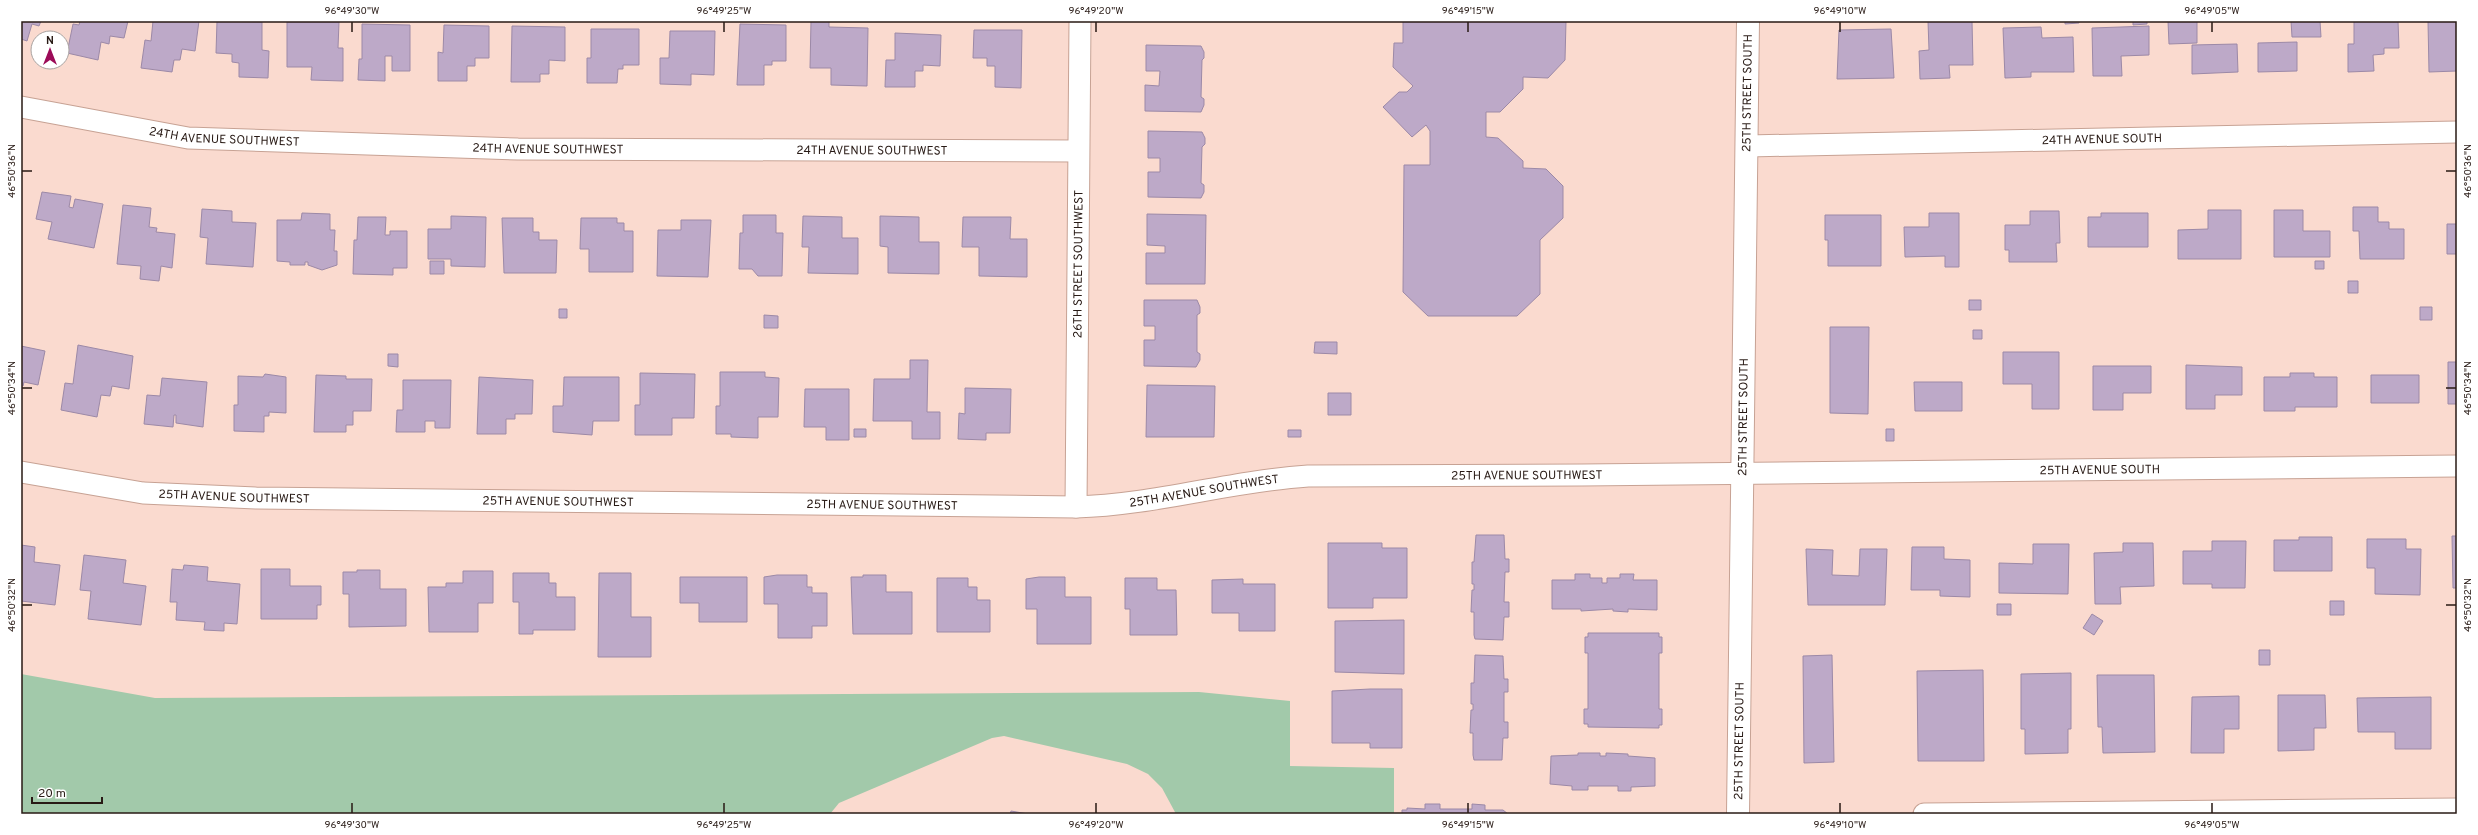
<svg xmlns="http://www.w3.org/2000/svg" width="2478" height="835" font-family="Overpass,sans-serif">
<style>
.green{fill:#a2c9aa}
.building{fill:#bda9c8;stroke:#9c89a7}
.lines{fill:none;stroke-linecap:round;stroke-linejoin:round}
.minor-casing{stroke:#c7a294;stroke-width:23}
.secondary-casing{stroke:#c7a294;stroke-width:24}
.minor{stroke:#fff;stroke-width:21}
.secondary{stroke:#fff;stroke-width:22}
.ticks{fill:none;stroke:#281a15;stroke-width:1.5}
.labels{text-anchor:middle;stroke-width:3.5;stroke-linejoin:round;paint-order:stroke}
.street-label{font-size:12px;fill:#281a15;stroke:#fff}
.neatline{fill:none;stroke:#281a15;stroke-width:1.5}
.ticks-label{font-size:10px;text-anchor:middle;fill:#281a15}
</style>
<rect width="100%" height="100%" fill="#fadacf"/>
<!-- green -->
<path class="green" d="M 21,674 L 155,698 L 1199,692 L 1290,701 L 1290,766 L 1394,768 L 1394,814 L 1176,814 L 1162,788 L 1148,774 L 1127,764 L 1004,736 L 992,738 L 839,803 L 830,814 L 21,814 Z"/>
<!-- building -->
<path class="building" d="M 21,21 L 41,21 L 39,26 L 32,24 L 27,41 L 21,39 Z
M 80,21 L 128,21 L 124,38 L 110,36 L 109,44 L 101,42 L 98,60 L 67,53 L 73,24 L 79,25 Z
M 153,21 L 199,21 L 195,51 L 182,49 L 180,60 L 174,60 L 172,72 L 141,68 L 145,40 L 151,41 Z
M 217,21 L 262,22 L 262,50 L 269,51 L 268,78 L 239,77 L 239,63 L 232,62 L 232,54 L 216,53 Z
M 811,21 L 829,21 L 829,27 L 868,28 L 867,86 L 831,85 L 831,68 L 810,68 Z
M 1403,21 L 1566,21 L 1565,60 L 1548,78 L 1523,77 L 1523,89 L 1500,112 L 1486,112 L 1486,137 L 1498,138 L 1523,161 L 1523,168 L 1546,169 L 1563,186 L 1563,218 L 1540,240 L 1540,294 L 1517,316 L 1428,316 L 1403,292 L 1404,165 L 1430,165 L 1430,131 L 1426,125 L 1412,137 L 1383,107 L 1399,92 L 1407,92 L 1413,86 L 1393,67 L 1394,43 L 1403,43 Z
M 1928,21 L 1972,21 L 1973,65 L 1949,65 L 1950,78 L 1920,79 L 1919,51 L 1929,50 Z
M 2065,21 L 2079,21 L 2079,23 L 2065,24 Z
M 2133,21 L 2147,21 L 2147,24 L 2133,25 Z
M 2168,21 L 2197,21 L 2197,43 L 2169,44 Z
M 2291,21 L 2320,21 L 2321,37 L 2292,37 Z
M 2354,21 L 2398,21 L 2399,48 L 2384,48 L 2384,54 L 2373,55 L 2374,71 L 2348,72 L 2348,44 L 2354,44 Z
M 2428,21 L 2457,21 L 2457,71 L 2429,72 Z
M 287,22 L 339,22 L 338,48 L 343,48 L 343,81 L 311,80 L 312,67 L 287,67 Z
M 362,24 L 410,25 L 410,71 L 392,71 L 392,56 L 385,56 L 385,81 L 358,80 L 359,59 L 362,59 Z
M 740,24 L 786,25 L 786,61 L 772,61 L 772,65 L 764,65 L 764,85 L 737,85 Z
M 444,25 L 489,26 L 489,58 L 475,58 L 475,66 L 467,66 L 467,81 L 438,81 L 438,52 L 443,53 Z
M 512,26 L 565,27 L 565,61 L 549,60 L 549,74 L 540,74 L 540,82 L 511,82 Z
M 2149,26 L 2149,55 L 2121,56 L 2122,76 L 2093,76 L 2092,28 Z
M 2041,27 L 2042,38 L 2073,37 L 2074,72 L 2031,72 L 2031,77 L 2005,78 L 2003,28 Z
M 591,29 L 639,29 L 639,65 L 623,65 L 623,69 L 618,69 L 617,83 L 587,83 L 587,58 L 591,58 Z
M 1891,29 L 1894,78 L 1837,79 L 1839,30 Z
M 974,30 L 1022,30 L 1021,88 L 995,87 L 995,66 L 987,66 L 987,58 L 973,58 Z
M 670,31 L 715,31 L 714,75 L 691,74 L 691,85 L 660,84 L 660,58 L 669,58 Z
M 895,33 L 941,35 L 940,66 L 923,65 L 923,71 L 915,71 L 915,87 L 885,87 L 886,60 L 895,60 Z
M 2297,42 L 2297,71 L 2258,72 L 2258,43 Z
M 2237,44 L 2238,72 L 2192,74 L 2192,45 Z
M 1146,45 L 1201,46 L 1204,52 L 1204,58 L 1202,60 L 1201,97 L 1204,99 L 1204,105 L 1201,112 L 1145,111 L 1145,85 L 1159,86 L 1160,71 L 1146,71 Z
M 1148,131 L 1202,132 L 1205,138 L 1205,144 L 1202,147 L 1201,183 L 1204,185 L 1204,192 L 1201,198 L 1148,197 L 1148,172 L 1160,172 L 1160,158 L 1148,158 Z
M 42,192 L 71,196 L 69,207 L 73,208 L 75,199 L 103,204 L 94,248 L 48,239 L 52,222 L 36,219 Z
M 123,205 L 151,208 L 149,227 L 157,228 L 156,232 L 175,234 L 172,268 L 161,266 L 159,281 L 140,279 L 141,266 L 117,264 Z
M 2353,207 L 2378,207 L 2378,222 L 2389,222 L 2389,229 L 2404,229 L 2404,259 L 2360,259 L 2359,231 L 2353,231 Z
M 202,209 L 232,211 L 232,222 L 256,223 L 253,267 L 206,264 L 208,238 L 200,237 Z
M 2208,210 L 2241,210 L 2241,259 L 2178,259 L 2178,230 L 2208,229 Z
M 2274,210 L 2303,210 L 2303,231 L 2330,231 L 2330,257 L 2274,257 Z
M 2030,211 L 2059,211 L 2060,243 L 2056,243 L 2057,262 L 2009,262 L 2009,250 L 2005,250 L 2005,225 L 2030,225 Z
M 302,213 L 330,214 L 330,230 L 335,230 L 334,251 L 337,251 L 337,265 L 322,270 L 308,265 L 308,262 L 305,262 L 305,265 L 290,265 L 290,262 L 277,261 L 277,220 L 301,220 Z
M 1929,213 L 1959,213 L 1959,267 L 1945,267 L 1945,256 L 1905,257 L 1904,227 L 1929,227 Z
M 2101,213 L 2148,213 L 2148,247 L 2088,247 L 2088,217 L 2101,217 Z
M 1147,214 L 1206,215 L 1205,284 L 1146,284 L 1146,253 L 1165,253 L 1165,246 L 1147,245 Z
M 743,215 L 776,215 L 776,233 L 783,233 L 782,276 L 758,276 L 752,269 L 739,269 L 740,233 L 743,233 Z
M 1825,215 L 1881,215 L 1881,266 L 1828,266 L 1828,240 L 1825,240 Z
M 451,216 L 486,217 L 485,267 L 451,266 L 451,259 L 428,259 L 428,229 L 451,229 Z
M 803,216 L 842,217 L 842,238 L 858,238 L 858,274 L 808,273 L 809,247 L 802,247 Z
M 880,216 L 919,217 L 919,242 L 939,242 L 939,274 L 888,273 L 888,247 L 880,246 Z
M 358,217 L 386,217 L 385,235 L 390,235 L 390,231 L 407,231 L 407,268 L 393,268 L 393,275 L 353,274 L 354,240 L 357,240 Z
M 963,217 L 1011,217 L 1010,239 L 1027,239 L 1027,277 L 979,276 L 979,247 L 962,247 Z
M 502,218 L 533,218 L 533,232 L 539,232 L 539,240 L 557,240 L 556,273 L 504,273 Z
M 581,218 L 617,218 L 617,223 L 624,223 L 624,231 L 633,231 L 633,272 L 589,272 L 589,249 L 580,249 Z
M 681,220 L 711,220 L 708,277 L 657,276 L 658,230 L 681,230 Z
M 2447,224 L 2457,224 L 2457,254 L 2447,254 Z
M 430,261 L 444,261 L 444,274 L 430,274 Z
M 2315,261 L 2324,261 L 2324,269 L 2315,269 Z
M 2348,281 L 2358,281 L 2358,293 L 2348,293 Z
M 1144,300 L 1197,300 L 1200,307 L 1200,313 L 1197,315 L 1197,352 L 1200,354 L 1200,360 L 1196,367 L 1144,366 L 1144,340 L 1155,340 L 1155,326 L 1144,326 Z
M 1969,300 L 1981,300 L 1981,310 L 1969,310 Z
M 2420,307 L 2432,307 L 2432,320 L 2420,320 Z
M 559,309 L 567,309 L 567,318 L 559,318 Z
M 764,315 L 778,316 L 778,328 L 764,328 Z
M 1830,327 L 1869,327 L 1868,414 L 1830,413 Z
M 1973,330 L 1982,330 L 1982,339 L 1973,339 Z
M 1315,342 L 1337,342 L 1337,354 L 1314,353 Z
M 78,345 L 133,356 L 129,389 L 112,386 L 110,396 L 101,395 L 97,417 L 61,410 L 65,383 L 73,384 Z
M 21,346 L 45,351 L 38,385 L 24,382 L 23,386 L 21,386 Z
M 2003,352 L 2059,352 L 2059,409 L 2032,409 L 2032,384 L 2003,384 Z
M 388,354 L 398,354 L 398,367 L 388,366 Z
M 910,360 L 928,360 L 927,412 L 940,412 L 940,439 L 912,439 L 912,421 L 873,421 L 874,379 L 910,379 Z
M 2448,362 L 2457,362 L 2457,404 L 2448,404 Z
M 2186,365 L 2242,367 L 2242,395 L 2215,395 L 2215,409 L 2186,409 Z
M 2093,366 L 2151,366 L 2151,393 L 2123,393 L 2123,410 L 2093,410 Z
M 720,372 L 765,372 L 765,377 L 779,378 L 778,417 L 758,417 L 758,438 L 731,437 L 731,434 L 716,434 L 716,406 L 720,406 Z
M 640,373 L 695,374 L 694,418 L 672,418 L 672,435 L 635,435 L 635,405 L 640,405 Z
M 2290,373 L 2314,373 L 2314,377 L 2337,377 L 2337,407 L 2295,407 L 2295,411 L 2264,411 L 2264,377 L 2290,377 Z
M 265,374 L 286,377 L 286,413 L 269,412 L 269,416 L 264,416 L 264,432 L 234,431 L 234,405 L 238,405 L 238,376 L 263,377 Z
M 316,375 L 346,376 L 346,379 L 372,379 L 371,411 L 353,411 L 353,425 L 346,425 L 346,432 L 314,432 Z
M 2371,375 L 2419,375 L 2419,403 L 2371,403 Z
M 479,377 L 533,380 L 532,414 L 515,414 L 515,419 L 506,419 L 506,434 L 477,434 Z
M 564,377 L 619,377 L 619,421 L 593,421 L 592,435 L 553,432 L 553,406 L 563,406 Z
M 162,378 L 207,382 L 203,427 L 176,423 L 176,415 L 174,415 L 173,427 L 144,424 L 147,395 L 160,396 Z
M 403,380 L 451,380 L 450,428 L 435,428 L 435,421 L 425,421 L 425,432 L 396,432 L 397,410 L 403,410 Z
M 1914,382 L 1962,382 L 1962,411 L 1915,411 Z
M 1147,385 L 1215,386 L 1214,437 L 1146,437 Z
M 965,388 L 1011,389 L 1010,433 L 986,433 L 986,440 L 958,439 L 959,413 L 965,414 Z
M 805,389 L 849,389 L 849,440 L 826,440 L 826,427 L 804,427 Z
M 1328,393 L 1351,393 L 1351,415 L 1328,415 Z
M 854,429 L 866,429 L 866,437 L 854,437 Z
M 1886,429 L 1894,429 L 1894,441 L 1886,441 Z
M 1288,430 L 1301,430 L 1301,437 L 1288,437 Z
M 1476,535 L 1504,535 L 1505,559 L 1509,559 L 1509,572 L 1505,572 L 1504,602 L 1509,602 L 1509,617 L 1504,617 L 1503,640 L 1475,639 L 1474,635 L 1474,612 L 1471,612 L 1472,590 L 1474,590 L 1474,584 L 1472,584 L 1472,562 L 1474,562 Z
M 2452,536 L 2457,536 L 2457,588 L 2453,588 Z
M 2299,537 L 2332,537 L 2332,571 L 2274,571 L 2274,540 L 2299,540 Z
M 2367,539 L 2406,539 L 2406,549 L 2421,549 L 2420,595 L 2375,594 L 2375,568 L 2367,568 Z
M 2212,541 L 2246,541 L 2245,588 L 2212,588 L 2212,584 L 2183,584 L 2183,551 L 2212,551 Z
M 1328,543 L 1382,543 L 1382,548 L 1407,548 L 1407,598 L 1373,598 L 1373,608 L 1328,608 Z
M 2123,543 L 2153,543 L 2154,586 L 2120,587 L 2121,604 L 2095,604 L 2094,553 L 2123,552 Z
M 2033,544 L 2069,544 L 2068,594 L 1999,593 L 1999,563 L 2033,564 Z
M 21,545 L 35,547 L 34,562 L 60,565 L 55,605 L 21,601 Z
M 1912,547 L 1944,547 L 1944,559 L 1970,560 L 1970,597 L 1940,596 L 1940,590 L 1911,590 Z
M 1806,549 L 1833,550 L 1832,575 L 1859,576 L 1860,549 L 1887,549 L 1885,605 L 1808,605 Z
M 84,555 L 126,560 L 123,583 L 146,586 L 141,625 L 88,619 L 91,591 L 80,590 Z
M 184,565 L 208,567 L 207,581 L 240,584 L 237,624 L 224,623 L 224,631 L 204,630 L 205,622 L 176,620 L 177,602 L 170,602 L 172,569 L 183,570 Z
M 261,569 L 290,569 L 290,586 L 321,586 L 321,605 L 317,605 L 317,619 L 261,619 Z
M 357,570 L 380,570 L 380,589 L 406,589 L 406,626 L 349,627 L 349,594 L 343,594 L 343,572 L 357,572 Z
M 463,571 L 493,571 L 493,603 L 478,603 L 478,632 L 429,632 L 428,587 L 446,587 L 446,583 L 463,583 Z
M 513,573 L 549,573 L 549,583 L 556,583 L 556,597 L 575,597 L 575,630 L 533,630 L 533,634 L 519,634 L 519,602 L 513,602 Z
M 599,573 L 631,573 L 631,617 L 651,617 L 651,657 L 598,657 Z
M 1575,574 L 1590,574 L 1590,578 L 1602,578 L 1602,583 L 1607,583 L 1607,578 L 1620,578 L 1620,574 L 1634,574 L 1633,580 L 1657,580 L 1657,610 L 1628,609 L 1628,612 L 1613,611 L 1613,609 L 1581,611 L 1581,609 L 1552,609 L 1552,580 L 1575,580 Z
M 777,575 L 807,575 L 807,587 L 812,587 L 812,593 L 827,593 L 827,626 L 812,626 L 812,638 L 778,638 L 778,604 L 764,604 L 764,577 Z
M 863,575 L 886,575 L 886,592 L 912,592 L 912,634 L 853,634 L 851,577 L 863,577 Z
M 680,577 L 747,577 L 747,622 L 699,622 L 699,603 L 680,603 Z
M 1039,577 L 1065,577 L 1065,597 L 1091,597 L 1091,644 L 1037,644 L 1037,609 L 1026,609 L 1026,579 Z
M 937,578 L 968,578 L 968,587 L 977,587 L 977,600 L 990,600 L 990,632 L 937,632 Z
M 1125,578 L 1157,578 L 1157,590 L 1176,590 L 1177,635 L 1130,635 L 1130,609 L 1125,609 Z
M 1243,579 L 1243,584 L 1275,584 L 1275,631 L 1239,631 L 1239,613 L 1212,613 L 1212,580 Z
M 2330,601 L 2344,601 L 2344,615 L 2330,615 Z
M 1997,604 L 2011,604 L 2011,615 L 1997,615 Z
M 2092,614 L 2103,621 L 2094,635 L 2083,628 Z
M 1404,620 L 1404,674 L 1335,672 L 1335,621 Z
M 1588,633 L 1659,633 L 1659,637 L 1662,637 L 1662,653 L 1659,653 L 1659,709 L 1662,709 L 1662,725 L 1659,725 L 1659,728 L 1588,727 L 1588,724 L 1584,724 L 1584,709 L 1588,709 L 1588,653 L 1585,653 L 1585,637 L 1588,637 Z
M 2259,650 L 2270,650 L 2270,665 L 2259,665 Z
M 1475,655 L 1503,656 L 1504,679 L 1508,679 L 1508,692 L 1504,692 L 1504,722 L 1508,722 L 1508,738 L 1503,738 L 1502,760 L 1474,760 L 1473,755 L 1473,733 L 1470,733 L 1471,710 L 1473,710 L 1473,704 L 1471,704 L 1471,683 L 1474,683 Z
M 1832,655 L 1834,762 L 1804,763 L 1803,656 Z
M 1983,670 L 1984,761 L 1918,761 L 1917,671 Z
M 2071,673 L 2071,729 L 2068,729 L 2068,753 L 2025,754 L 2025,729 L 2021,729 L 2021,674 Z
M 2097,675 L 2154,675 L 2155,752 L 2103,753 L 2102,727 L 2098,727 Z
M 1370,689 L 1402,689 L 1402,748 L 1370,748 L 1370,743 L 1332,743 L 1332,691 Z
M 2278,695 L 2325,695 L 2326,728 L 2314,728 L 2314,750 L 2278,751 Z
M 2239,696 L 2239,729 L 2224,729 L 2224,753 L 2191,753 L 2192,697 Z
M 2431,697 L 2431,749 L 2395,749 L 2395,732 L 2358,732 L 2357,698 Z
M 1578,753 L 1600,753 L 1600,756 L 1606,756 L 1606,753 L 1628,754 L 1628,756 L 1655,758 L 1655,786 L 1631,787 L 1631,791 L 1618,791 L 1618,786 L 1588,786 L 1588,790 L 1572,790 L 1572,786 L 1550,784 L 1551,756 L 1578,755 Z
M 1425,804 L 1440,804 L 1440,809 L 1472,809 L 1472,804 L 1485,805 L 1485,810 L 1503,810 L 1508,814 L 1402,814 L 1402,810 L 1407,810 L 1407,808 L 1425,809 Z
M 1011,811 L 1028,814 L 1010,814 Z"/>
<g class="lines">
<defs>
<g id="minor">
<path id="s1" d="M 21,107 L 188,138 L 518,149 L 1078,151"/>
<path id="s2" d="M 1748,146 L 2457,132"/>
<path id="s3" d="M 21,472 L 143,493 L 256,498 L 1076,507 C 1154,505 1230,481 1308,476 L 1582,475 L 2457,466"/>
<path id="s4" d="M 1076,507 L 1080,21"/>
<path d="M 1924,814 L 2457,809"/>
</g>
<g id="secondary">
<path id="s5" d="M 1738,814 L 1748,21"/>
</g>
</defs>
<!-- minor casing -->
<use href="#minor" class="minor-casing"/>
<!-- secondary casing -->
<use href="#secondary" class="secondary-casing"/>
<!-- minor -->
<use href="#minor" class="minor"/>
<!-- secondary -->
<use href="#secondary" class="secondary"/>
</g>
<!-- ticks -->
<path class="ticks" d="M 352,22 L 352,32M 724,22 L 724,32M 1096,22 L 1096,32M 1468,22 L 1468,32M 1840,22 L 1840,32M 2212,22 L 2212,32M 22,171 L 32,171M 2446,171 L 2456,171M 22,388 L 32,388M 2446,388 L 2456,388M 22,605 L 32,605M 2446,605 L 2456,605M 352,803 L 352,813M 724,803 L 724,813M 1096,803 L 1096,813M 1468,803 L 1468,813M 1840,803 L 1840,813M 2212,803 L 2212,813"/>
<g class="labels">
<!-- street labels -->
<g class="street-label">
<text dy="4" stroke="none"><textPath href="#s5" startOffset="721">25TH STREET SOUTH</textPath></text>
<text dy="4" stroke="none"><textPath href="#s1" startOffset="206">24TH AVENUE SOUTHWEST</textPath></text>
<text dy="4" stroke="none"><textPath href="#s2" startOffset="354">24TH AVENUE SOUTH</textPath></text>
<text dy="4" stroke="none"><textPath href="#s1" startOffset="530">24TH AVENUE SOUTHWEST</textPath></text>
<text dy="4" stroke="none"><textPath href="#s1" startOffset="854">24TH AVENUE SOUTHWEST</textPath></text>
<text dy="4" stroke="none"><textPath href="#s4" startOffset="243">26TH STREET SOUTHWEST</textPath></text>
<text dy="4" stroke="none"><textPath href="#s5" startOffset="397">25TH STREET SOUTH</textPath></text>
<text dy="4" stroke="none"><textPath href="#s3" startOffset="2083">25TH AVENUE SOUTH</textPath></text>
<text dy="4" stroke="none"><textPath href="#s3" startOffset="1510">25TH AVENUE SOUTHWEST</textPath></text>
<text dy="4" stroke="none"><textPath href="#s3" startOffset="1186">25TH AVENUE SOUTHWEST</textPath></text>
<text dy="4" stroke="none"><textPath href="#s3" startOffset="215">25TH AVENUE SOUTHWEST</textPath></text>
<text dy="4" stroke="none"><textPath href="#s3" startOffset="539">25TH AVENUE SOUTHWEST</textPath></text>
<text dy="4" stroke="none"><textPath href="#s3" startOffset="863">25TH AVENUE SOUTHWEST</textPath></text>
<text dy="4" stroke="none"><textPath href="#s5" startOffset="73">25TH STREET SOUTH</textPath></text>
</g>
</g>
<!-- border -->
<rect width="2478" height="835" fill="none" stroke="#ffffff" stroke-width="44"/>
<!-- north arrow -->
<g transform="translate(50 50)"><circle r="19" fill="#ffffff" stroke="#a9a3a1"/>
<path d="M0-3L7 15L0 10L-7 15Z" fill="#9c0b58"/>
<text y="-6" font-size="11" font-weight="bold" text-anchor="middle" fill="#281a15">N</text>
</g>
<!-- scale -->
<path d="M32 797v6h70v-6" fill="none" stroke="#281a15" stroke-width="2"/>
<text x="38" y="797" font-size="12" fill="#281a15" stroke="#ffffff" stroke-width="3" paint-order="stroke">20 m</text>
<rect x="22" y="22" width="2434" height="791" class="neatline"/>
<g class="ticks-label">
<text x="352" y="14">96°49'30"W</text>
<text x="724" y="14">96°49'25"W</text>
<text x="1096" y="14">96°49'20"W</text>
<text x="1468" y="14">96°49'15"W</text>
<text x="1840" y="14">96°49'10"W</text>
<text x="2212" y="14">96°49'05"W</text>
<text transform="translate(11 171) rotate(-90)" y="4">46°50'36"N</text>
<text transform="translate(2467 171) rotate(-90)" y="4">46°50'36"N</text>
<text transform="translate(11 388) rotate(-90)" y="4">46°50'34"N</text>
<text transform="translate(2467 388) rotate(-90)" y="4">46°50'34"N</text>
<text transform="translate(11 605) rotate(-90)" y="4">46°50'32"N</text>
<text transform="translate(2467 605) rotate(-90)" y="4">46°50'32"N</text>
<text x="352" y="828">96°49'30"W</text>
<text x="724" y="828">96°49'25"W</text>
<text x="1096" y="828">96°49'20"W</text>
<text x="1468" y="828">96°49'15"W</text>
<text x="1840" y="828">96°49'10"W</text>
<text x="2212" y="828">96°49'05"W</text>
</g>
</svg>
